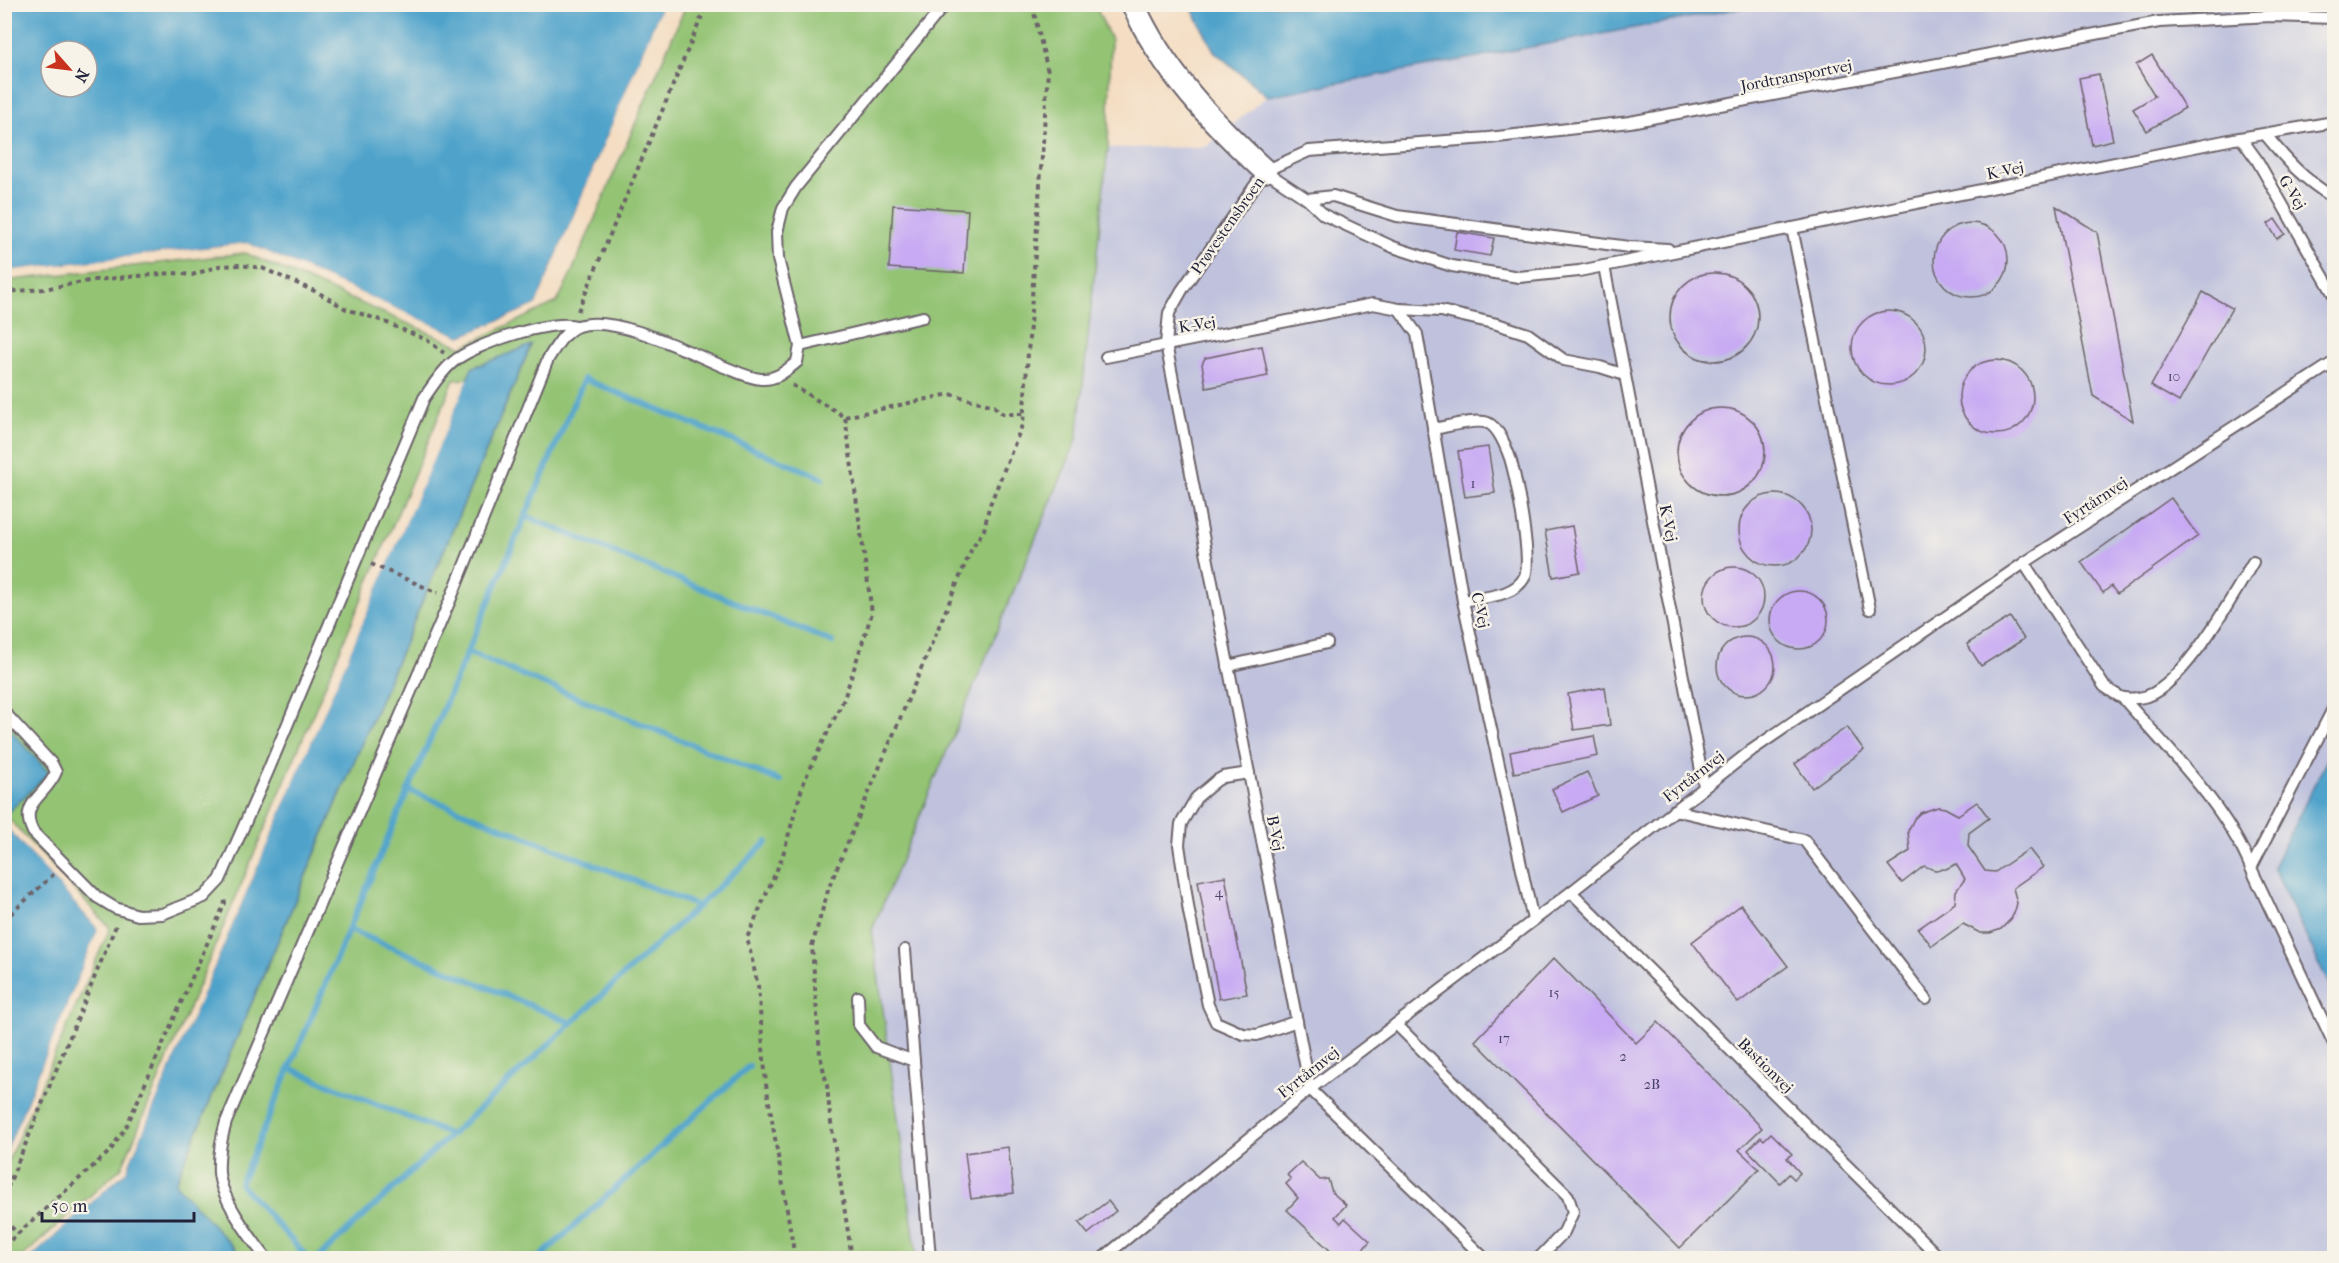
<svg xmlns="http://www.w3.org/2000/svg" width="2339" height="1263" viewBox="0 0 2339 1263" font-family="'IM FELL French Canon',serif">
<rect width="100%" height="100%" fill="#f7f3e8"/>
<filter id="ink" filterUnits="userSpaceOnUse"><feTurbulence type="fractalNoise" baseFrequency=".0167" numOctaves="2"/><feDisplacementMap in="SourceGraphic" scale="12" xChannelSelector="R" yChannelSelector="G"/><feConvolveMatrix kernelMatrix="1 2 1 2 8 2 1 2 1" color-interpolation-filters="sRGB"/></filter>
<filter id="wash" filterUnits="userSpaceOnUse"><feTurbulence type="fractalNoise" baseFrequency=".008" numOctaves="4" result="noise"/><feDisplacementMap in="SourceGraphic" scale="24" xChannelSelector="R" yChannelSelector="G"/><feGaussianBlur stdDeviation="1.35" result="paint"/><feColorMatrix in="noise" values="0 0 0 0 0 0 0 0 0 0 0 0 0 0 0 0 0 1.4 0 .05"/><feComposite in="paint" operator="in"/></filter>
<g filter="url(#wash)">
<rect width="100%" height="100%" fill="#f4ddc2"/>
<polygon fill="#c0c2dd" points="1757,5 2334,5 2334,746 2273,867 2334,995 2334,1258 917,1258 872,930 1077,439 1108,148 1206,147 1267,96"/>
<polygon fill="#93c373" stroke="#5a7257" stroke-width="1.5" points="686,5 1095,5 1111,40 1108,148 1077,439 872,930 917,1258 243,1258 175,1184 531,346 473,367 468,379 454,380 122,1167 21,1258 5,1258 5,1168 110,928 5,815 49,773 5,724 5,281 245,253 462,347 557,302 571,274"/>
<g fill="#4fa3cb" stroke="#386283" stroke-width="1.5" fill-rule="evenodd">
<path d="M4,5h658l-126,300 -76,32 -213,-94 -242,28zM51,51h36v36h-36z"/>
<polygon points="1190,5 1757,5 1267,96 1214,51"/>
<polygon points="531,345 175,1183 243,1258 30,1258 126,1171 472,368"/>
<polygon points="5,724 49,773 5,815 4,815"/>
<polygon points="2334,746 2334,995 2273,867"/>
<polygon points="5,825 98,929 5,1155"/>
</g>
<g fill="#f4ddc2">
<polygon points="665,4 538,306 462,340 246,246 4,274 5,271 247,243 461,337 536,305 662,5"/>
<polygon points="464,379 468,379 126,1171 30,1258 27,1258 123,1169"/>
<polygon points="4,822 101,929 7,1156 4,1158 98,929 5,825"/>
</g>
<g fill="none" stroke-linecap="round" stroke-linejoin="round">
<g stroke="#4fa3cb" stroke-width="6">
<polyline points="525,516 832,642"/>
<polyline points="467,652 780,781"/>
<polyline points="408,790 698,906"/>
<polyline points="348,929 572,1023"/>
<polyline points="289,1068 451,1135"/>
<polyline points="308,1258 240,1184 584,379 823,478"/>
<polyline points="318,1258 767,842"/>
<polyline points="539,1258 749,1066"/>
</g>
</g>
<g id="blocks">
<g fill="#c7aaf3">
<polygon points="2152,55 2185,108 2147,131 2133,109 2155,96 2136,65"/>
<polygon points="2099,74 2113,140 2092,145 2079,78"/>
<polygon points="893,205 968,210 964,273 889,268"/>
<polygon points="2056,206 2097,232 2133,421 2093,396"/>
<polygon points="2275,219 2285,234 2277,239 2268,224"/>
<circle cx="1971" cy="260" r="37"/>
<polygon points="1457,232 1494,238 1490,256 1454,250"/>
<circle cx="1714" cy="317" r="44"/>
<polygon points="2203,292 2232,308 2179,402 2151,386"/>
<circle cx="1889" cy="348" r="37"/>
<polygon points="1262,346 1268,376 1206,388 1202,364 1205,358"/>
<circle cx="1996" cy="397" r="37"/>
<circle cx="1721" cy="452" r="44"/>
<polygon points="1488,447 1495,493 1465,497 1458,451"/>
<circle cx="1775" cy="530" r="36"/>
<polygon points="2171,498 2198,536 2117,594 2111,586 2103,593 2081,562"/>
<polygon points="1572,526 1580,572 1553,577 1545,531"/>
<circle cx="1734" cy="597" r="30"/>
<circle cx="1799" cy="620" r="29"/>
<polygon points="2010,617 2024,639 1981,666 1967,644"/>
<circle cx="1746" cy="666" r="29"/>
<polygon points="1605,687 1610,725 1574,730 1568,694"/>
<polygon points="1847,727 1864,750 1812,788 1795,764"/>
<polygon points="1594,736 1598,756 1514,773 1510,752"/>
<polygon points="1587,772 1598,796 1563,812 1552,789"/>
<polygon points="1977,802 1989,818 1969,833 1968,846 1985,871 1995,872 2029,849 2043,867 2013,888 2017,903 2015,911 2011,919 2001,929 1990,933 1980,933 1963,924 1932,946 1918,929 1955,903 1956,891 1965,879 1956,864 1946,869 1935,870 1924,866 1902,883 1888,865 1910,851 1908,831 1914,819 1920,813 1938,807 1945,808 1958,815"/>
<polygon points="1225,876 1247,994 1219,999 1198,881"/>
<polygon points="1741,905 1788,966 1738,1003 1692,942"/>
<polygon points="1554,958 1636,1043 1658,1022 1762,1128 1739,1150 1759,1169 1680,1248 1475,1041"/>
<polygon points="1771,1133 1792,1154 1787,1158 1800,1173 1794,1179 1789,1174 1780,1183 1748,1150 1761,1137 1764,1140"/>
<polygon points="1008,1147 1014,1193 971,1199 965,1153"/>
<polygon points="1301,1162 1320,1180 1328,1179 1332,1192 1346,1205 1335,1217 1341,1223 1345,1218 1370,1241 1360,1253 1363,1254 1359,1258 1338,1258 1287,1210 1298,1198 1286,1184 1291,1179 1287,1175"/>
<polygon points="1108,1201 1116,1211 1088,1234 1079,1223"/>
</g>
</g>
</g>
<g filter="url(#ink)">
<use href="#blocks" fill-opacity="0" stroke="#6c636a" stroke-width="1.5"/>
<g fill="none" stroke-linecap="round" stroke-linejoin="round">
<g stroke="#6c636a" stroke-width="14">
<g id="lane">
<path d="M2265,134c23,28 38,45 69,64"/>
<polyline points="2241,138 2257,160 2334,295"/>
<polyline points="1265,171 1182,290 1169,313 1166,344 1310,1089 1484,1258"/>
<polyline points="1265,171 1309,151 1488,138 1630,122 2159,22 2271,16 2334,18"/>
<polyline points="1265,171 1307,199 1333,196 1397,216 1629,247 1668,249"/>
<polyline points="1307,199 1324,215 1393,247 1452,266 1519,277 1579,271 1604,266 1704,786"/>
<polyline points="1792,228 1870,609"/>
<polyline points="1604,266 2234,139 2334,122"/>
<polyline points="1399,309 1417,334 1463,601 1533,920"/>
<polyline points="800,346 923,317"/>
<polyline points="1106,357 1373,304 1399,309 1441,311 1497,324 1528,334 1564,360 1600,367 1625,375"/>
<path d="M1433,429c13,-2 43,-11 55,-6 11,5 18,24 22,35 6,20 22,100 15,118 -9,21 -43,21 -62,25"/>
<path d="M2024,563l80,123c6,4 14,11 20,12 6,1 18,0 23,-2 37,-12 87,-101 106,-134"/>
<polyline points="1228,666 1327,643"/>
<path d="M2123,698c46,53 101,105 128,170"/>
<polyline points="2334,707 2251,868 2334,1044"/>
<path d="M4,712l48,52 4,8c-10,25 -38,30 -23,60l64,65 18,11 23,7 24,-1 42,-17 16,-17 48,-109 156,-373c9,-13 17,-26 29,-36 21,-18 98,-43 124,-36"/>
<polyline points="1249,773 1223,777 1216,781 1196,798 1181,824 1179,845 1189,912 1208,1005 1216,1022 1243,1034 1257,1035 1297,1021"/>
<polyline points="1674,810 1804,840 1926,999"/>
<polyline points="1571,892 1940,1258"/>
<polyline points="905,950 930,1258"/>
<polyline points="858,997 859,1025 876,1047 914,1061"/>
<polyline points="1396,1024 1568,1196 1573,1212 1564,1232 1539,1258"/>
<path d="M266,1258c-16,-21 -45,-59 -47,-85 -1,-18 2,-34 7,-51l225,-524 97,-239c8,-12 16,-28 30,-33 37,-12 108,25 144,40 11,4 26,12 39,13 15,1 25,-8 36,-17l3,-16 -22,-87 -1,-27 6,-24 13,-21 149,-183"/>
<polyline points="1103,1258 1310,1089 1571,892 1752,750 2024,563 2334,362"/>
</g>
</g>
<g stroke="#6c636a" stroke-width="26">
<path id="street" d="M1133,4c29,66 80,119 132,167"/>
</g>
<g stroke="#6c636a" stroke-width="4" stroke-dasharray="4.5 4.5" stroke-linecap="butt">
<polyline points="4,292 44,289 94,280 173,273 192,275 219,266 240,265 262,268 319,293 346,309 380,320 427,340 444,353"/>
<polyline points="578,311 707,4"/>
<polyline points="792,385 845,417 872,613 844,699 804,781 782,858 747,938 758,986 766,1084 795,1258"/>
<polyline points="845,417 950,394 994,406 1003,414 1024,414"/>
<polyline points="371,564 438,593"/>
<polyline points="4,920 54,874"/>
<polyline points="4,1196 117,923"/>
<polyline points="4,1221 18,1233"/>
<polyline points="4,1246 110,1151 127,1125 225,903 224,897"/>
<polyline points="852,1258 830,1116 827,1085 820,1055 812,946 829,887 972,548 984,530 989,507 1023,423 1048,72 1032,4"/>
</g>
<use href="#lane" stroke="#fff" stroke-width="10"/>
<use href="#street" stroke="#fff" stroke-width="22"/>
</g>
</g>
<g text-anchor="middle" stroke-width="5" stroke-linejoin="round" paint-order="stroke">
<g font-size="14" fill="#4b4469">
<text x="2174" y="381">10</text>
<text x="1473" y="488">1</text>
<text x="1219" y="897">4</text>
<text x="1554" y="997">15</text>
<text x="1504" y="1043">17</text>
<text x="1623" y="1061">2</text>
<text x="1652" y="1089">2B</text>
</g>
<g font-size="16" fill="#22223b" stroke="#f7f3e8">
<text transform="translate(1796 75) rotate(-11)" y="6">Jordtransportvej</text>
<text transform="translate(2005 170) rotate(-11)" y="6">K-Vej</text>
<text transform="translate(2293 192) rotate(59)" y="6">G-Vej</text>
<text transform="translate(1227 225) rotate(-55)" y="6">Prøvestensbroen</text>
<text transform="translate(1197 324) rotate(-9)" y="6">K-Vej</text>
<text transform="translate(2095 500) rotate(-33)" y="6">Fyrtårnvej</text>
<text transform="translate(1669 523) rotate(79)" y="6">K-Vej</text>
<text transform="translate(1481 610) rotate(78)" y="6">C-Vej</text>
<text transform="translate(1693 776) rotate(-38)" y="6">Fyrtårnvej</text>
<text transform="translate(1276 833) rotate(79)" y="6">B-Vej</text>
<text transform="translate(1766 1065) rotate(45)" y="6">Bastionvej</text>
<text transform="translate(1308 1072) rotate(-38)" y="6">Fyrtårnvej</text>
</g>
</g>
<rect width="2339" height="1263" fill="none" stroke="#f7f3e8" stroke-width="24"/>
<g transform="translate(69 69) rotate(118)"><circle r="28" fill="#f7f3e8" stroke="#a29fa3" stroke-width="1.5"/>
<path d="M0-4.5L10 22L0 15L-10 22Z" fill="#c8321e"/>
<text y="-9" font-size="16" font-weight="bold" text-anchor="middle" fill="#22223b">N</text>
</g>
<path d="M42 1212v9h152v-9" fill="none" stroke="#22223b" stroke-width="3"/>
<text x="51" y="1212" font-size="18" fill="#22223b" stroke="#f7f3e8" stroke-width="4.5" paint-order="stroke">50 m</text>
</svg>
